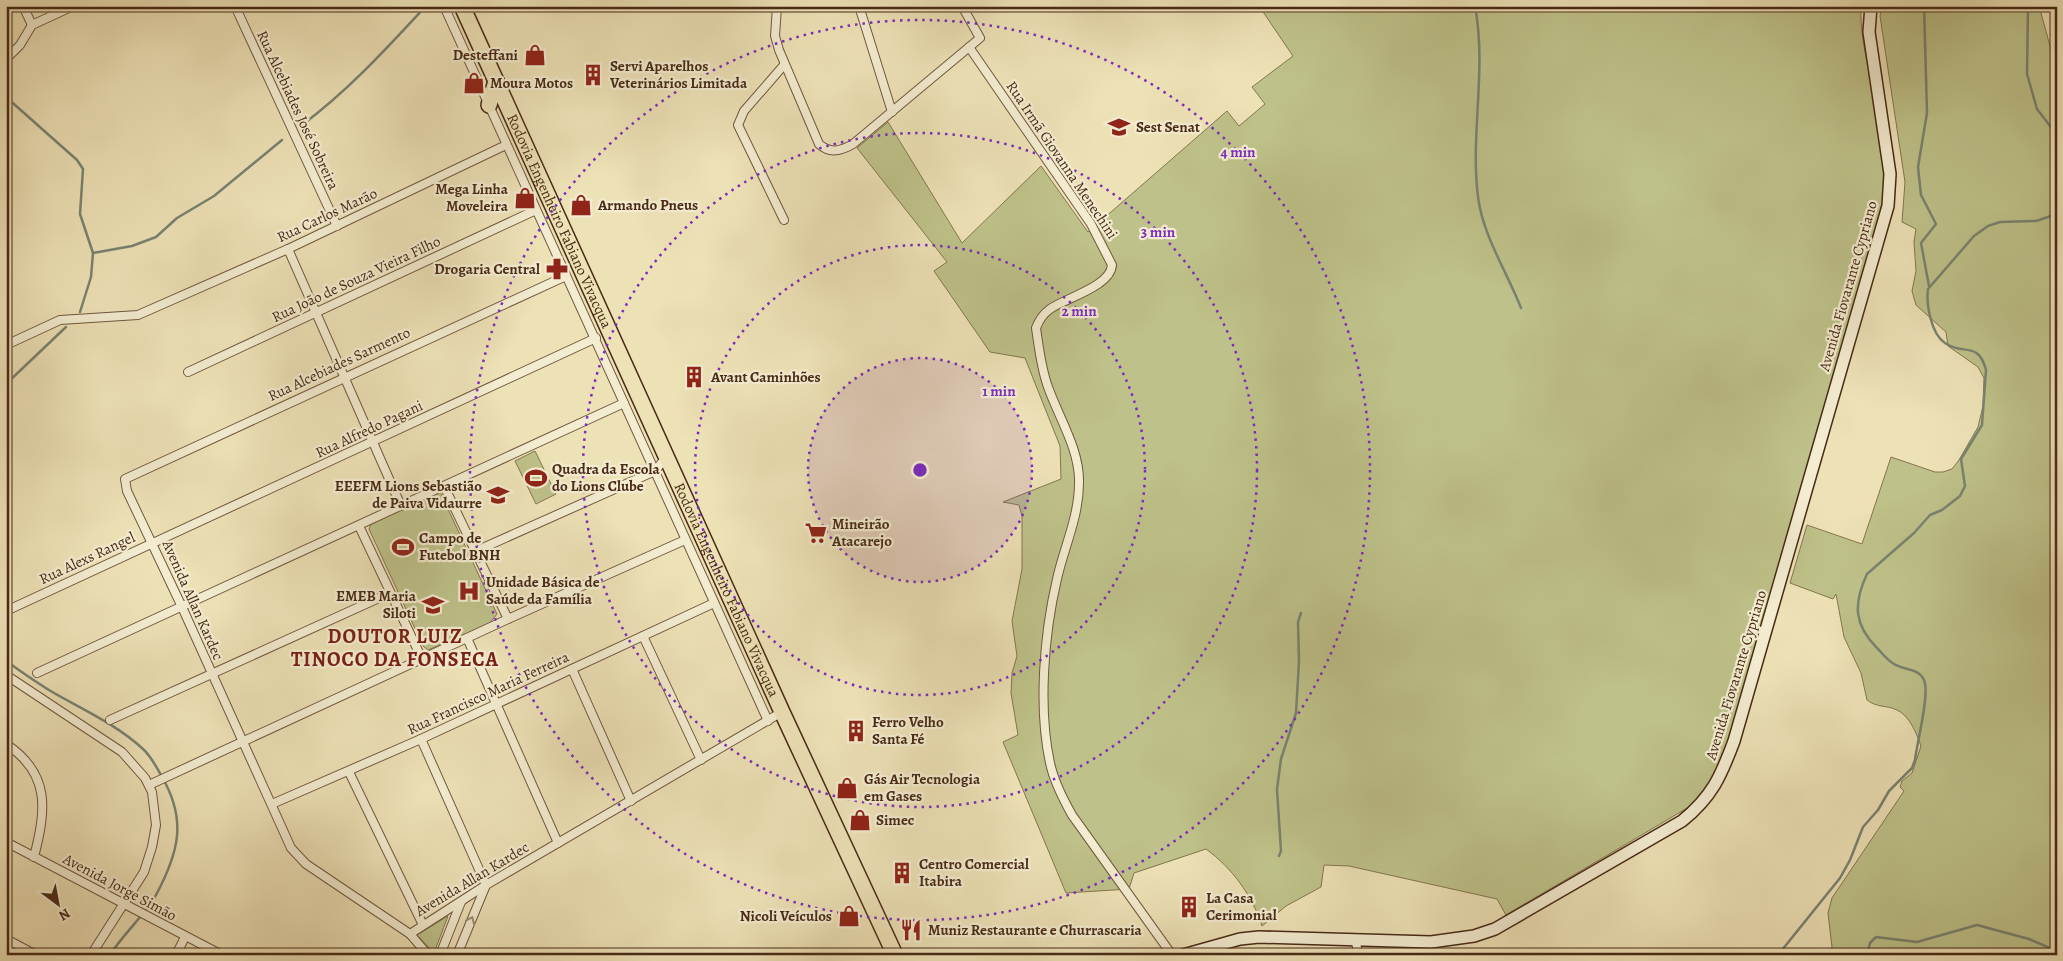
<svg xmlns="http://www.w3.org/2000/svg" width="2063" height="961" viewBox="0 0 2063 961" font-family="Alegreya,serif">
<rect width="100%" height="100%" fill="#ede1b6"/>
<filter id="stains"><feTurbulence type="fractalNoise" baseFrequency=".004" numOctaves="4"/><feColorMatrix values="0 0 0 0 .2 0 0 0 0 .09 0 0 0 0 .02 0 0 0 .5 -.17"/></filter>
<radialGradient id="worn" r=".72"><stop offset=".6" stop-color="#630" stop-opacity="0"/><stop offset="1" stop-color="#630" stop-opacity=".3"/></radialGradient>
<g fill="#bec189" stroke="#837650">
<path d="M1259,6h602c-1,21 3,41 7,61 9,46 20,91 14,138l-162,565 -26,34 -188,111 -9,-16 -148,-33 -25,-1 -3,22 -35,19 -24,20c-10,-31 -30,-58 -56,-77l-72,24 -5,16 -63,4 -63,-151 15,-7 -7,-42 1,-20 5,-17 -5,-35 10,-52v-53l-3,-11 -16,-3 58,-23 -1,-33 -35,-88 -35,-6 -56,-81 13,-9 -90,-114 31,-26 74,121 79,-77 47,66 139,-121 12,15 26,-22 -13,-17 41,-31z"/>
<path d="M1882,6h157l18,65v884h-227l2,-8 -4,-34 4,-15 72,-107 -4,-4 2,-6 10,-8 9,-27c-4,-12 -12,-31 -24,-36 -10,-5 -20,-2 -30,-10l-6,-27 -17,-36 -8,-43 -3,5 -43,-16 17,-58 55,19 29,-87 44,15h8l9,-3 7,-9 19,-33 5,-21 1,-28 -6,-11 -30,-21 -2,-14 -30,-27 -4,-14 4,-20 -2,-29 2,-13 -14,-7 3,-40 -25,-166z"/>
<polygon points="535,451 556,494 536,504 515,461"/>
<polygon points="440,492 497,614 489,624 428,650 423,646 369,529 371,524"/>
<polygon points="448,916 434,953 417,935"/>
</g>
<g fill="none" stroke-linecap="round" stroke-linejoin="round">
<g stroke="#798371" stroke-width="2.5">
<path d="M1475,6c12,64 -5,128 3,191 5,39 29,75 43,111"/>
<polyline points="1924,6 1927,113 1918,167 1921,195 1936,224 1921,243 1929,286"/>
<polyline points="2028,6 2027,74 2037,109 2057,135"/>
<polyline points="6,97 77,160 83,169 80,214 93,253 91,277 80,312"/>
<path d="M302,125c46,-34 85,-77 124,-119"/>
<polyline points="93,253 132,246 156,237 177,218 214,196 282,140"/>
<polyline points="6,384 66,327"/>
<path d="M6,661c16,11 31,22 48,32 30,17 63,32 89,56 8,7 14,19 19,28 25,43 17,75 -6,118 -12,21 -33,39 -46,60"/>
<polyline points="1279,856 1281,851 1277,789 1281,759 1296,713 1299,661 1298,622 1301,613"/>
<path d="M1778,955l62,-77 10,-18 13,-33 15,-17 11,-19 23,-23 3,-8c2,-18 15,-66 9,-80 -5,-12 -21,-10 -30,-16 -7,-4 -12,-11 -17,-16 -23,-23 -24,-44 -10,-74l47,-41 16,-18 12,-5 18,-14 5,-10 -4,-27 21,-34 4,-55c-8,-30 -23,-14 -41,-27 -14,-9 -19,-39 -17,-54l46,-53 14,-10 12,-4 36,-1 21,-7"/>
<polyline points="1828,955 1837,955"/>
<polyline points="1867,955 1870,943 1876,937 1917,942 1977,925 2029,939 2057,951"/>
</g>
<g stroke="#71583e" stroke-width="10">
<g id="street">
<polyline points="23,6 32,25"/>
<polyline points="235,6 337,226"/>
<polyline points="444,6 768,721"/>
<path d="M777,6l-2,30 4,14 40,94c11,10 22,7 34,0l127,-106 -18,-32"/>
<polyline points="859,6 892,112"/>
<path d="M969,47l122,177 21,41c-1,21 -46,33 -62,44 -7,5 -11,11 -14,19 3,20 5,40 12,59 11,31 32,63 31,96 0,34 -15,64 -22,96 -13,55 -19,129 -7,184 4,19 13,36 22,52l100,140"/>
<polyline points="6,59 20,45 32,25 73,6"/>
<polyline points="784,220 738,125 744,111 784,65"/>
<polyline points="288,249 401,506"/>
<polyline points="566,276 125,479 127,491 182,607 291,848 306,864 410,934 486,885 782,712"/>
<polyline points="6,345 60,320 138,315 288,249 506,145"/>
<polyline points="188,372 536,210"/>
<polyline points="444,486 508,619"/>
<polyline points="359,526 422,659"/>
<polyline points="476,551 655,471 667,456"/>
<polyline points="6,611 596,338"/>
<polyline points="643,636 701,760"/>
<polyline points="467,638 558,843"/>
<polyline points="572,669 631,801"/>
<polyline points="37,673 624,403"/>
<polyline points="6,675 122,752 145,778 152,792 156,825 152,847 144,872 91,955"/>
<polyline points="110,720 390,593"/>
<polyline points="421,739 486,885 457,955"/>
<path d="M6,744c45,30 40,66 28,113"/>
<polyline points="349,772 423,925"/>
<polyline points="149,785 508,619 685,540"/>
<polyline points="272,804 421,739 714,603"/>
<polyline points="6,842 222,955"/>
<polyline points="410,934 428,955"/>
<polyline points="6,939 36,955"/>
<polyline points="1356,941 1358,955"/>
<polyline points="176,955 185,937"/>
<polyline points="440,955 461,902"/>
</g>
</g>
<g stroke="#482a16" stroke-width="14">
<path id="secondary" d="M1183,955l57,-16 19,-2 172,5 43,-6 21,-7 187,-108c30,-24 39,-45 52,-80l154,-535 2,-32 -21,-142 2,-26"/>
</g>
<g stroke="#482a16" stroke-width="18">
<g id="highway">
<path id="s1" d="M462,6l320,706 113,243"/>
<polyline points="489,105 496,81"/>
</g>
</g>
<use href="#street" stroke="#f3ecd0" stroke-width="8"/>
<use href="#secondary" stroke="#f3ecd0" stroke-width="11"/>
<use href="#highway" stroke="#ede1b6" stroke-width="15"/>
</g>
<defs><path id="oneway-chevron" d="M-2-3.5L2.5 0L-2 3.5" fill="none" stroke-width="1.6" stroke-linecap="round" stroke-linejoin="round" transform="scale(1.25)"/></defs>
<use stroke="#9e8b73" href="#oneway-chevron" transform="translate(471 920) rotate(-67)"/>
<circle cx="920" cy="470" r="112" fill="#7b2cbf" fill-opacity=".12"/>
<g fill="none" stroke="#7b2cbf" stroke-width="2.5" stroke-dasharray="2.5 5">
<circle cx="920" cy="470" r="112"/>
<circle cx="920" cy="470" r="225"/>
<circle cx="920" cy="470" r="337"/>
<circle cx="920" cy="470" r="450"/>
</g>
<defs>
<g id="shop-bare" transform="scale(1.725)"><path d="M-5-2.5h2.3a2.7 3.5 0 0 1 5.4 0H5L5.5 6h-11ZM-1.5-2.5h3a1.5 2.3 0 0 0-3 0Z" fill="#8f2418" stroke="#f3ecd0" stroke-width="2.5" paint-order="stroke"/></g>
<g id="building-bare" transform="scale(1.725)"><path d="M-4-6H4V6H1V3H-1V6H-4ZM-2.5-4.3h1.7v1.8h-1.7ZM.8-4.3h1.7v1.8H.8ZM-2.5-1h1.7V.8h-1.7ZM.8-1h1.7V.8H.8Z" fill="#8f2418" stroke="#f3ecd0" stroke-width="2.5" paint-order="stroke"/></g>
<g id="school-bare" transform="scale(1.725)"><path d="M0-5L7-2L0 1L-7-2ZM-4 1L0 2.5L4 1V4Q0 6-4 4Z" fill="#8f2418" stroke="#f3ecd0" stroke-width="2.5" paint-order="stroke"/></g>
<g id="pharmacy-bare" transform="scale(1.725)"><path d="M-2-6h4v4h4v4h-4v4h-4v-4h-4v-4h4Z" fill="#8f2418" stroke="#f3ecd0" stroke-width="2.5" paint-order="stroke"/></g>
<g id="stadium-bare" transform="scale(1.725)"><path d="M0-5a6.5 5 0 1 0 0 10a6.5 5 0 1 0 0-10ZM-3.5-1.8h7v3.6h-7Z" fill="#8f2418" stroke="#f3ecd0" stroke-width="2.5" paint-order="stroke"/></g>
<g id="supermarket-bare" transform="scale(1.725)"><path d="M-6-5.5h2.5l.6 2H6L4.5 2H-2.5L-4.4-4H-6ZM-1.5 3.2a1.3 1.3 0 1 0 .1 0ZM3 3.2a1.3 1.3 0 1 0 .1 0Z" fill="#8f2418" stroke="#f3ecd0" stroke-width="2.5" paint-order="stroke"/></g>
<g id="hospital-bare" transform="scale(1.725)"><path d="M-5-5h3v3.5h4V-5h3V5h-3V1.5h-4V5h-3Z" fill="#8f2418" stroke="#f3ecd0" stroke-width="2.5" paint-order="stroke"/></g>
<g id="restaurant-bare" transform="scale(1.725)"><path d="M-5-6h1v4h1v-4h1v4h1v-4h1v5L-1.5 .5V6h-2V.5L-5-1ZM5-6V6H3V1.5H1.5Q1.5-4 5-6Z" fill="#8f2418" stroke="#f3ecd0" stroke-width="2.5" paint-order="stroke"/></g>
</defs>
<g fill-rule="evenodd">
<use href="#shop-bare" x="535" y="55"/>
<use href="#building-bare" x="593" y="75"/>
<use href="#shop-bare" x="474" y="83"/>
<use href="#school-bare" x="1119" y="127"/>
<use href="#shop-bare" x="525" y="198"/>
<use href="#shop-bare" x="581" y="205"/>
<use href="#pharmacy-bare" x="557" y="269"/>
<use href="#building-bare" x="694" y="377"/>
<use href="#stadium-bare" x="536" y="478"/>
<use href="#school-bare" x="498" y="495"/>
<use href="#supermarket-bare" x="816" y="533"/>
<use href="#stadium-bare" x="403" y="547"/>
<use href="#hospital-bare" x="469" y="591"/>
<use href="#school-bare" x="433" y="605"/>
<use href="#building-bare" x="856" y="731"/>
<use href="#shop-bare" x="847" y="788"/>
<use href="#shop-bare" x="860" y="820"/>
<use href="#building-bare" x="902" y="873"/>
<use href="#building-bare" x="1189" y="907"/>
<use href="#shop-bare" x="849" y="916"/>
<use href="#restaurant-bare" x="911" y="930"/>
</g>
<g text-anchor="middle" stroke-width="4.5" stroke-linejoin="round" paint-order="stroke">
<g font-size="15" font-weight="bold" fill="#482a16" stroke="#f3ecd0" text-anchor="start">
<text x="518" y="60" text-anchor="end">Desteffani</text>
<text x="610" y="71">Servi Aparelhos<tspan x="610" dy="17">Veterinários Limitada</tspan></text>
<text x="490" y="88">Moura Motos</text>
<text x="1136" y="132">Sest Senat</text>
<text x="508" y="194" text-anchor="end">Mega Linha<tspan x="508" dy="17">Moveleira</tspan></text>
<text x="598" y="210">Armando Pneus</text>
<text x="540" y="274" text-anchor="end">Drogaria Central</text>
<text x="711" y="382">Avant Caminhões</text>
<text x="552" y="474">Quadra da Escola<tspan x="552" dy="17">do Lions Clube</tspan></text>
<text x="482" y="491" text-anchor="end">EEEFM Lions Sebastião<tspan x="482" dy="17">de Paiva Vidaurre</tspan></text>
<text x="832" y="529">Mineirão<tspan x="832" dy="17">Atacarejo</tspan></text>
<text x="419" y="543">Campo de<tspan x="419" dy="17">Futebol BNH</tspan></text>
<text x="486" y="587">Unidade Básica de<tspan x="486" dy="17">Saúde da Família</tspan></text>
<text x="416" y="601" text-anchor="end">EMEB Maria<tspan x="416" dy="17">Siloti</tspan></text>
<text x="872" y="727">Ferro Velho<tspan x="872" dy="17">Santa Fé</tspan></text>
<text x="864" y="784">Gás Air Tecnologia<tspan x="864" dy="17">em Gases</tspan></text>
<text x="876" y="825">Simec</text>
<text x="919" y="869">Centro Comercial<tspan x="919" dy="17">Itabira</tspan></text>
<text x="1206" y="903">La Casa<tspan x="1206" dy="17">Cerimonial</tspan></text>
<text x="832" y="921" text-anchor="end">Nicoli Veículos</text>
<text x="928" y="935">Muniz Restaurante e Churrascaria</text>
</g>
<g font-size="15" fill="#482a16" stroke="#f3ecd0">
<text transform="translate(298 110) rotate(65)" y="5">Rua Alcebiades José Sobreira</text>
<text transform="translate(1062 160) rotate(56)" y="5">Rua Irmã Giovanna Menechini</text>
<text transform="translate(327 215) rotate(-25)" y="5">Rua Carlos Marão</text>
<text dy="5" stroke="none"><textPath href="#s1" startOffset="236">Rodovia Engenheiro Fabiano Vivacqua</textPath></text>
<text transform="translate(356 279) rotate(-25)" y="5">Rua João de Souza Vieira Filho</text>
<text transform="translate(1848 286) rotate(-74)" y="5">Avenida Fiovarante Cypriano</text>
<text transform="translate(339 364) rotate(-25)" y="5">Rua Alcebiades Sarmento</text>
<text transform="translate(369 429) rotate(-25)" y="5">Rua Alfredo Pagani</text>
<text transform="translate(87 558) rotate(-25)" y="5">Rua Alexs Rangel</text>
<text dy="5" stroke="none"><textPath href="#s1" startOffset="641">Rodovia Engenheiro Fabiano Vivacqua</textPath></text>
<text transform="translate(193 600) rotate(66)" y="5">Avenida Allan Kardec</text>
<text transform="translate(1736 675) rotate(-73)" y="5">Avenida Fiovarante Cypriano</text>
<text transform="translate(488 693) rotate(-25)" y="5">Rua Francisco Maria Ferreira</text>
<text transform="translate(472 879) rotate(-31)" y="5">Avenida Allan Kardec</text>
<text transform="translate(120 887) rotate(28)" y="5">Avenida Jorge Simão</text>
</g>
<g font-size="20" font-weight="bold" letter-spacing="1" fill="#7a1f14" stroke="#f3ecd0">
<text x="395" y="643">DOUTOR LUIZ<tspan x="395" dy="23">TINOCO DA FONSECA</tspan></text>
</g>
</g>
<circle cx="920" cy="470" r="8" fill="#7b2cbf" stroke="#f3ecd0" stroke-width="2.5"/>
<g font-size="15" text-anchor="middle" font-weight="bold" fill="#7b2cbf" stroke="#f3ecd0" stroke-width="4.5" stroke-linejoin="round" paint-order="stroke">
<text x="1238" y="157">4 min</text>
<text x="1158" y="237">3 min</text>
<text x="1079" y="316">2 min</text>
<text x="999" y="396">1 min</text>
</g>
<rect width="2063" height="961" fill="none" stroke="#ede1b6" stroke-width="25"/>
<rect x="8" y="8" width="2048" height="946" fill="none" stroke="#482a16" stroke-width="2.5"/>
<rect x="12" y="12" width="2038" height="936" fill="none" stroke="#482a16"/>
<g transform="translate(58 904) rotate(148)" stroke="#f3ecd0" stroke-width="4" paint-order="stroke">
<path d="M0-4L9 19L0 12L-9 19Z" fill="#482a16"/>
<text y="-8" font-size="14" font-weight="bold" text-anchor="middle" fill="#482a16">N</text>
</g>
<rect width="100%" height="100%" filter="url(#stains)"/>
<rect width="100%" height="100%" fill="url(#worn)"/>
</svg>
